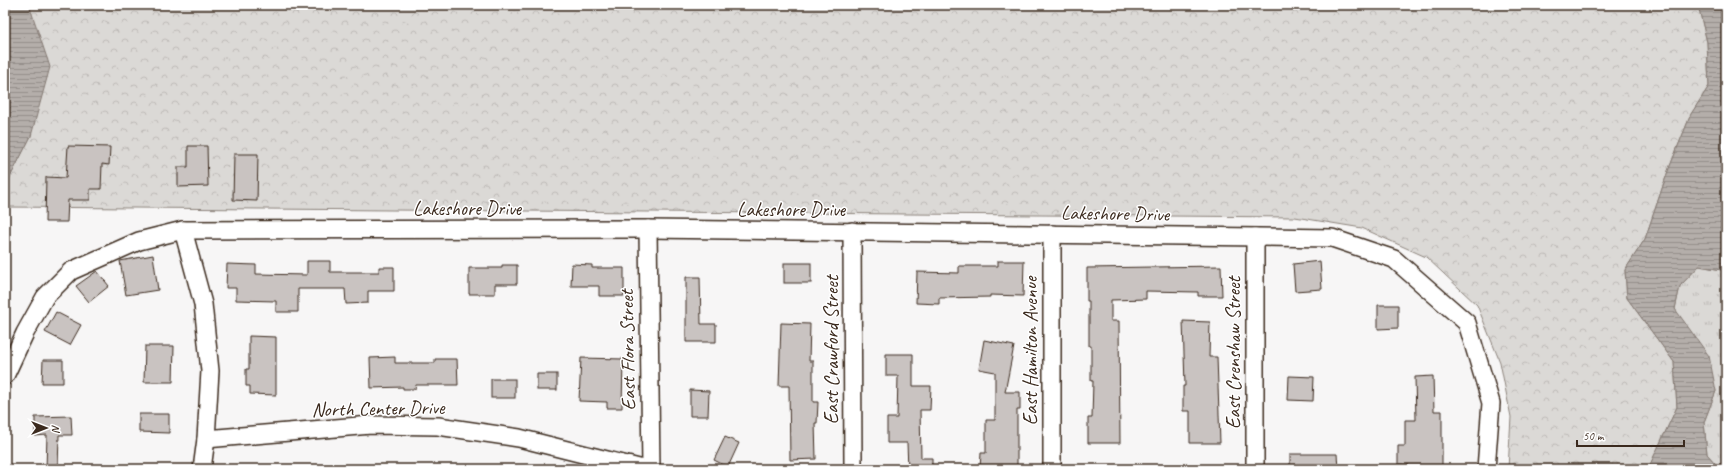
<svg xmlns="http://www.w3.org/2000/svg" width="1731" height="474" viewBox="0 0 1731 474" font-family="Caveat,sans-serif">
<defs>
<pattern id="grass-tufts" width="24" height="20" patternUnits="userSpaceOnUse"><rect width="24" height="20" fill="#dbd9d6"/><path d="M3 7l-1-3M5 7V3M7 7l1-3M15 17l-1-3M17 17v-4M19 17l1-3" fill="none" stroke="#bdbab7"/></pattern>
<pattern id="forest-crowns" width="20" height="18" patternUnits="userSpaceOnUse"><rect width="20" height="18" fill="#dbd9d6"/><path d="M2 6a3 3 0 1 1 6 0M12 15a3 3 0 1 1 6 0" fill="none" stroke="#bdbab7"/></pattern>
<pattern id="water-rules" width="6" height="5" patternUnits="userSpaceOnUse"><rect width="6" height="5" fill="#b4aeaa"/><path d="M0 2.5h6" fill="none" stroke="#948e8a"/></pattern>
</defs>
<rect width="100%" height="100%" fill="#f7f6f6"/>
<filter id="ink" filterUnits="userSpaceOnUse"><feTurbulence type="fractalNoise" baseFrequency=".025" numOctaves="2"/><feDisplacementMap in="SourceGraphic" scale="8" xChannelSelector="R" yChannelSelector="G"/><feConvolveMatrix kernelMatrix="1 2 1 2 8 2 1 2 1" color-interpolation-filters="sRGB"/></filter>
<g filter="url(#ink)">
<polygon fill="url(#grass-tufts)" stroke="#8b827a" points="1699,266 1722,270 1726,273 1726,469 1720,469 1707,454 1704,422 1716,391 1675,309 1680,286"/>
<polygon fill="url(#forest-crowns)" stroke="#8b827a" points="29,5 1698,5 1707,42 1709,86 1691,114 1668,171 1645,239 1625,270 1627,298 1674,362 1677,407 1648,469 1508,469 1511,417 1500,362 1477,305 1426,257 1362,228 1295,217 5,207 5,187 31,136"/>
<g fill="url(#water-rules)" stroke="#847972">
<polygon points="5,5 29,5 50,67 31,136 5,187"/>
<polygon points="1698,5 1726,5 1726,273 1722,270 1699,266 1680,286 1675,309 1709,356 1716,391 1704,422 1707,454 1720,469 1648,469 1677,407 1674,362 1627,298 1625,270 1645,239 1668,171 1691,114 1709,86 1707,42"/>
</g>
<g fill="#c9c3c1" stroke="#3b2a1e">
<polygon points="68,146 110,147 109,165 102,164 101,189 90,189 90,200 68,200 67,222 45,222 46,177 66,178"/>
<polygon points="188,146 207,146 208,186 178,187 178,167 188,167"/>
<polygon points="234,154 258,154 257,201 233,200"/>
<polygon points="153,255 158,290 126,295 120,261"/>
<polygon points="307,261 330,261 330,272 379,272 379,267 394,267 394,291 368,291 368,303 346,304 345,289 298,289 298,312 276,312 276,301 236,300 236,288 226,288 227,264 256,265 256,274 307,275"/>
<polygon points="998,261 1024,261 1023,296 990,295 990,297 939,298 939,304 916,303 917,272 959,273 959,266 998,266"/>
<polygon points="1320,261 1322,289 1295,291 1293,264"/>
<rect x="784" y="263" width="27" height="20"/>
<polygon points="572,264 592,265 592,268 624,268 624,296 599,296 599,286 571,286"/>
<polygon points="502,265 517,265 517,284 495,284 495,294 469,294 469,268 502,268"/>
<polygon points="1221,266 1222,296 1198,296 1198,292 1146,291 1146,299 1111,300 1111,321 1119,321 1120,443 1088,443 1088,418 1092,418 1093,381 1091,381 1091,346 1089,346 1089,301 1087,301 1087,268"/>
<polygon points="97,271 109,286 89,302 76,286"/>
<polygon points="686,277 700,277 701,324 716,324 716,342 686,342"/>
<polygon points="1378,305 1398,305 1398,328 1378,329"/>
<polygon points="56,312 81,325 70,345 45,332"/>
<polygon points="1183,321 1210,322 1209,357 1217,357 1220,443 1190,443 1190,411 1183,411 1183,386 1185,386"/>
<polygon points="781,323 810,324 809,361 813,361 813,402 818,402 817,423 815,423 816,459 790,460 789,386 779,386"/>
<polygon points="249,336 276,337 276,395 250,394 250,386 246,386 246,369 249,369"/>
<polygon points="984,340 1014,346 1005,392 1020,392 1020,410 1017,410 1017,469 980,469 981,453 986,453 986,420 995,420 995,372 979,369"/>
<polygon points="145,346 174,346 173,382 144,382"/>
<polygon points="886,354 913,354 913,386 931,386 930,410 920,410 921,458 932,458 932,469 908,469 907,443 887,443 887,418 897,418 898,376 886,376"/>
<polygon points="395,357 395,363 435,363 435,359 457,359 458,385 416,385 415,389 403,389 403,387 371,388 370,358"/>
<polygon points="581,358 623,359 622,408 607,408 607,402 579,401"/>
<polygon points="43,360 63,360 63,383 42,383"/>
<rect x="537" y="374" width="20" height="16"/>
<polygon points="1289,376 1314,377 1313,401 1288,400"/>
<polygon points="1433,376 1434,411 1442,411 1442,469 1409,469 1409,465 1398,464 1398,446 1405,446 1405,420 1416,420 1415,377"/>
<rect x="491" y="379" width="24" height="19"/>
<polygon points="690,390 709,391 708,416 690,416"/>
<polygon points="139,414 169,414 169,433 139,432"/>
<polygon points="71,416 72,435 59,435 58,469 46,469 47,435 35,436 35,417"/>
<polygon points="725,437 739,443 728,467 714,460"/>
<polygon points="1290,454 1337,454 1338,469 1290,469"/>
</g>
<g fill="none" stroke-linecap="round" stroke-linejoin="round">
<g stroke="#3b2a1e" stroke-width="20">
<g id="minor">
<polyline points="648,229 651,469"/>
<polyline points="183,230 203,304 210,371 206,439 202,469"/>
<polyline points="852,231 853,469"/>
<polyline points="1052,234 1052,469"/>
<polyline points="1255,237 1255,469"/>
<polyline points="5,376 25,333 45,297 71,271 139,241 183,230 648,229 1332,238 1394,259 1467,323 1491,403 1486,469"/>
<polyline points="206,439 371,425 438,426 519,438 643,469"/>
</g>
</g>
<use href="#minor" stroke="#fff" stroke-width="17"/>
</g>
</g>
<g text-anchor="middle" stroke-width="3" stroke-linejoin="round" paint-order="stroke">
<g font-size="20" fill="#3b2a1e" stroke="#fff">
<text x="467" y="215">Lakeshore Drive</text>
<text x="791" y="216">Lakeshore Drive</text>
<text transform="translate(1115 213) rotate(1)" y="7">Lakeshore Drive</text>
<text transform="translate(627 350) rotate(-91)" y="7">East Flora Street</text>
<text transform="translate(831 350) rotate(-90)" y="7">East Crawford Street</text>
<text transform="translate(1030 351) rotate(-90)" y="7">East Hamilton Avenue</text>
<text transform="translate(1233 353) rotate(-90)" y="7">East Crenshaw Street</text>
<text transform="translate(378 408) rotate(-1)" y="7">North Center Drive</text>
</g>
</g>
<rect width="1731" height="474" fill="none" stroke="#fff" stroke-width="20"/>
<rect x="10" y="10" width="1711" height="454" fill="none" stroke="#3b2a1e" stroke-width="1.5" filter="url(#ink)"/>
<g transform="translate(46 428) rotate(90)" stroke="#ffffff" stroke-width="3" paint-order="stroke">
<path d="M0-3L7 15L0 10L-7 15Z" fill="#3b2a1e"/>
<text y="-6" font-size="11" font-weight="bold" text-anchor="middle" fill="#3b2a1e">N</text>
</g>
<path d="M1577 440v6h107v-6" fill="none" stroke="#3b2a1e" stroke-width="2"/>
<text x="1583" y="440" font-size="12" fill="#3b2a1e" stroke="#ffffff" stroke-width="3" paint-order="stroke">50 m</text>
</svg>
